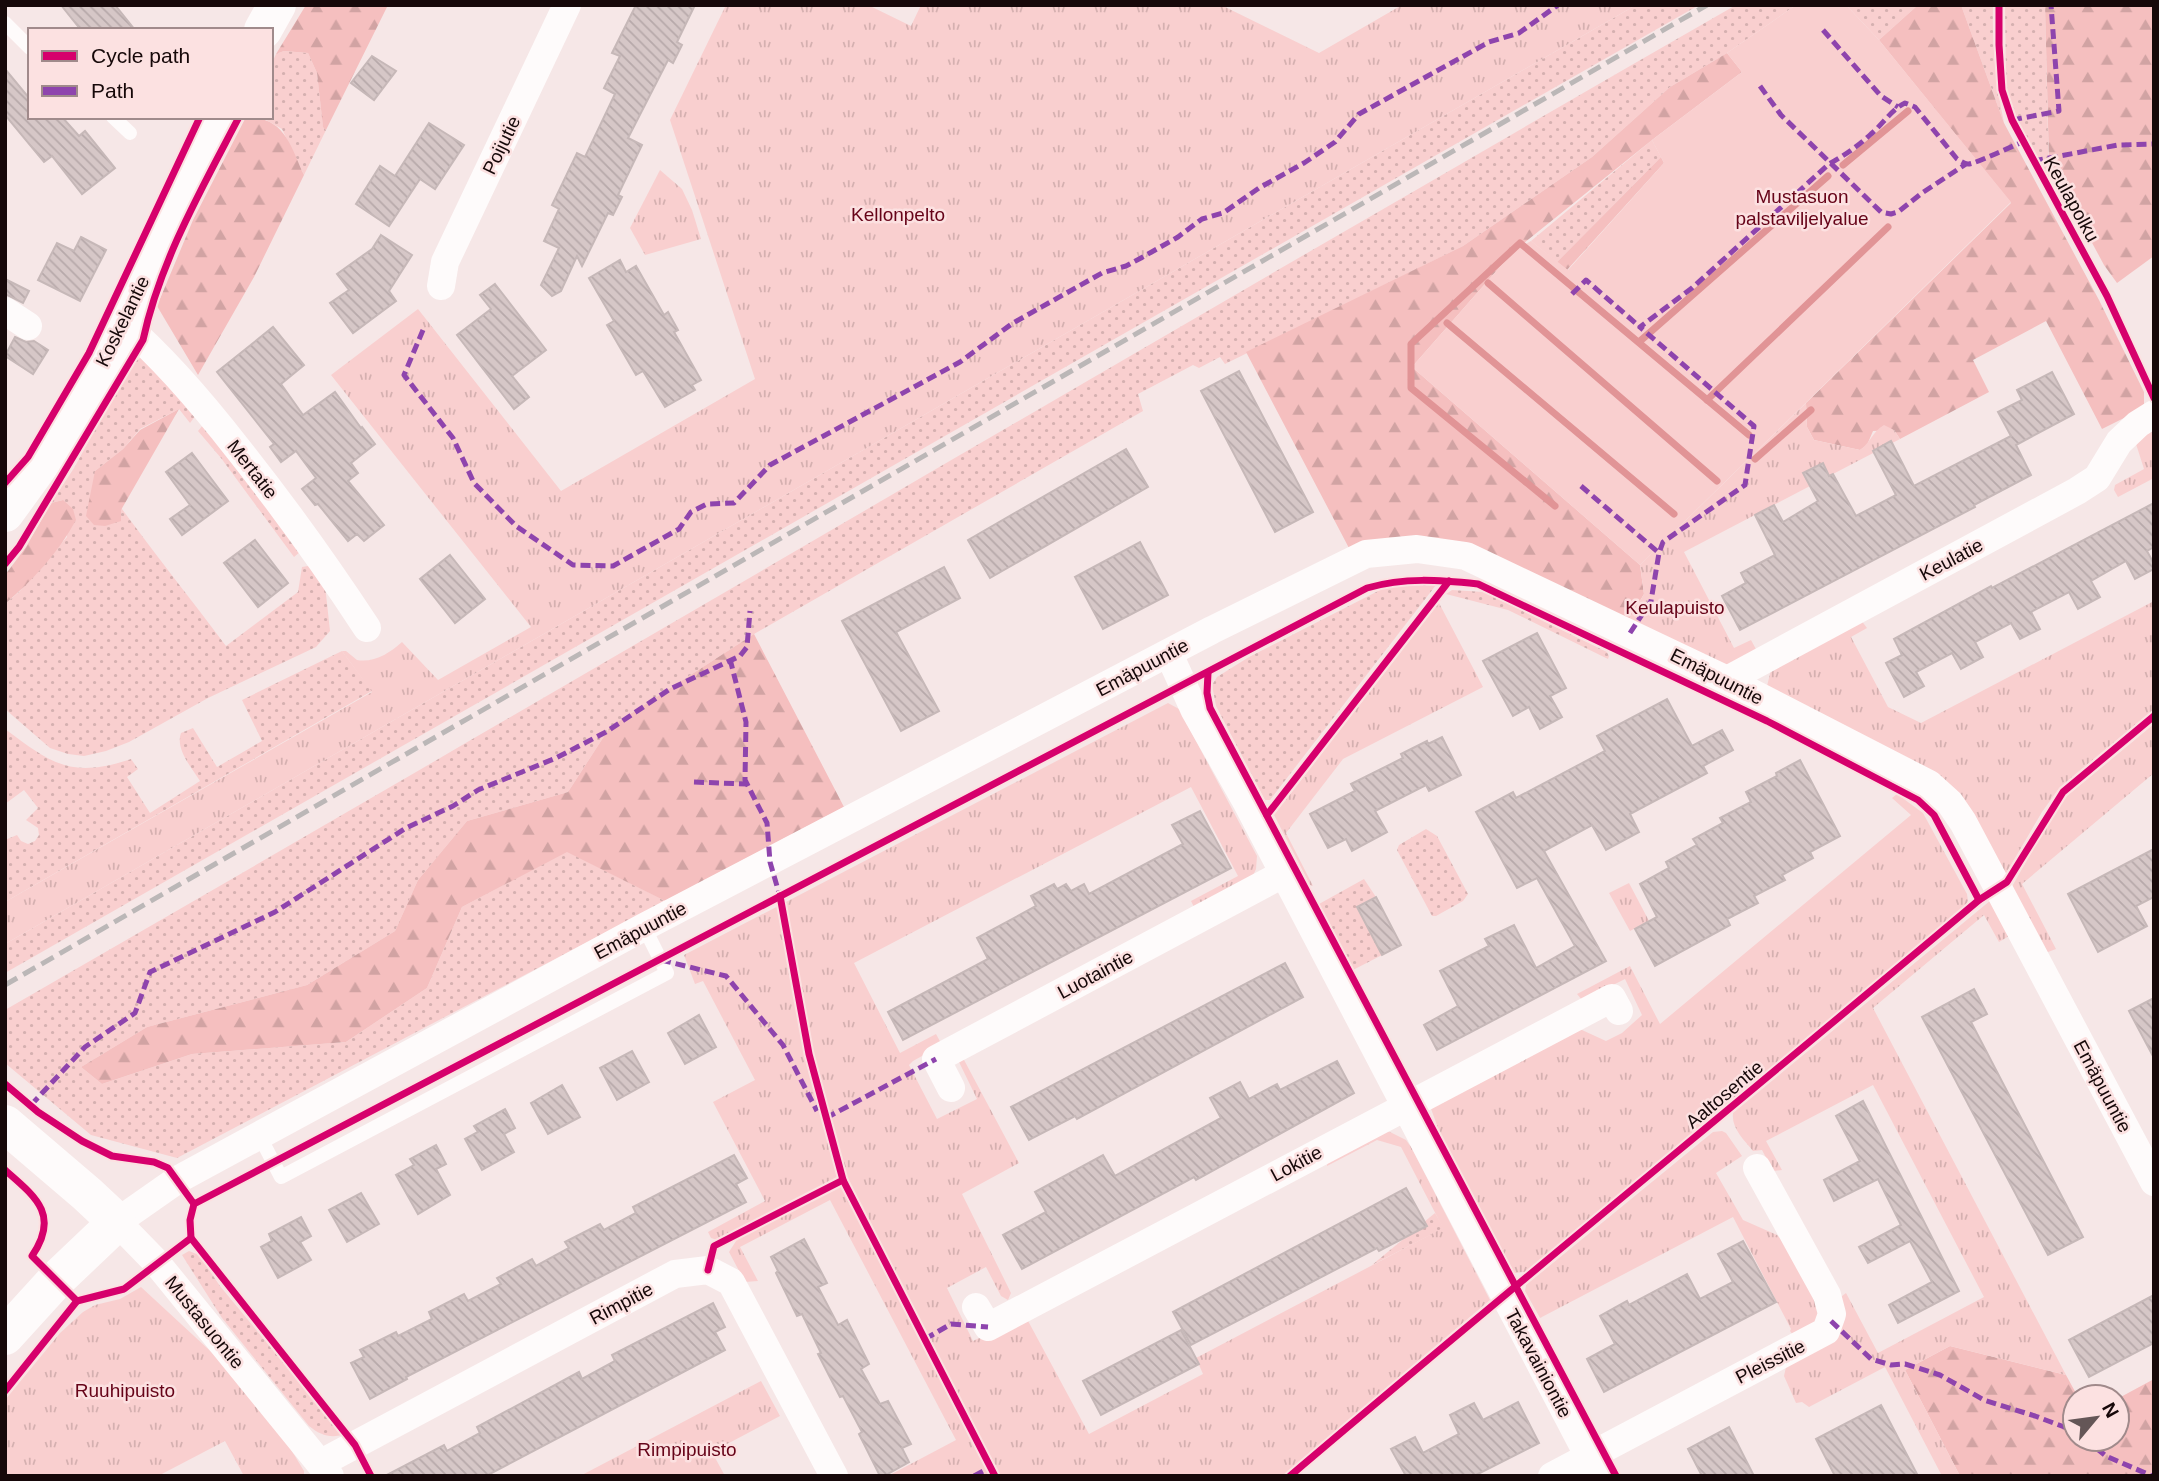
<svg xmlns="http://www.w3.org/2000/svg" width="2159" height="1481" viewBox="0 0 2159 1481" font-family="Arial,sans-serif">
<defs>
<pattern id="grass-dots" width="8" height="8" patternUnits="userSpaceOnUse" patternTransform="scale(1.75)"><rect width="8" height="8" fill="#f9cfcf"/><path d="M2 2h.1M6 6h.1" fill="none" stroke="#d5b0b0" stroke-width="1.8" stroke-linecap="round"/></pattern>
<pattern id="forest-firs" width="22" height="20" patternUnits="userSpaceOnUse" patternTransform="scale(1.75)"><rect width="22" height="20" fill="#f5bfbf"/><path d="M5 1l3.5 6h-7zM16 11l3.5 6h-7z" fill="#d1a3a3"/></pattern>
<pattern id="park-tufts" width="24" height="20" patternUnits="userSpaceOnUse" patternTransform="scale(1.75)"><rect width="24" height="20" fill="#f9cfcf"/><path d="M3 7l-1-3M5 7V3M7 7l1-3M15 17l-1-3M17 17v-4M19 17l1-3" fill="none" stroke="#d5b0b0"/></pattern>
<pattern id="building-back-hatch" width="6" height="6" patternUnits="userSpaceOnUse" patternTransform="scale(1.75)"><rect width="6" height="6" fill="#d6c7c7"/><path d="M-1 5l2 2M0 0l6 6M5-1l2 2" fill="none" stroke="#b7a9aa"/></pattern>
</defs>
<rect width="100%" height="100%" fill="#f6e7e7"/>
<g fill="url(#grass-dots)">
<polygon points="1636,5 1699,5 5,973 5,944"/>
<path d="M1736,5h60l-69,48 -57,34 -78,70 -129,89 -238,118 -5,-7 -21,11 -6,-3 -55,29 5,17 -389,223 -144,93 -42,65 -101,29 -49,59 -23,51 -88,54 -160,42 -66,40 21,17 90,-30 154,-12 81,-54 35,-81 105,-56 98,50 -488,257 -86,-23 -86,-72v-53c578,-333 1152,-672 1731,-1005z"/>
<polygon points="1846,5 1918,5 1879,40"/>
<path d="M1961,5h32c-1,41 3,78 11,118z"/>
<polygon points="2005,5 2045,5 2049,181 2020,126 2006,89"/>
<polygon points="284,51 308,53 317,73 323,126 326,130 304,175 282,129 261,117 271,117 271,65 276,54"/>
<polygon points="1652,140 1661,157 1557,262 1531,241"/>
<path d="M143,356l53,59 -6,8 -11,-14 -39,20 -17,20 -28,22c41,60 87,116 131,175l72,-54 4,-25 12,-2 11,20 5,46 -14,16 -108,51 -79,44 -23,9 -22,5 -16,-2 -18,-6 -45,-39v-105l14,-12 48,-55 -4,-37 -12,3 23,-35 57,-104z"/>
<polygon points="203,425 209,425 300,552 294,557 221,458 198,431"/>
<polygon points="1409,584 1436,585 1270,800 1265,800 1216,706 1212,685 1217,677 1249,657 1384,588"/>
<polygon points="1452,590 1484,592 1607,652 1609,656 1608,659 1508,610 1446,594"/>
<path d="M342,651l30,40 -367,211v-62l12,-5 4,6 7,3 7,-3 4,-6 -1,-7 -12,-8 12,-12 -14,-18 -19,14v-75c47,35 66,50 126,30l7,10 -11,8 23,36 50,-32c-8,-13 -25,-32 -19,-48l12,-5 24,39 45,-26 -20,-41z"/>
<polygon points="1426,829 1437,836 1468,894 1463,901 1436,916 1432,916 1397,850 1399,845"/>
<polygon points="1364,879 1376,897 1357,907 1382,955 1353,970 1319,904"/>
<polygon points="1435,1213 1444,1228 1372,1265"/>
<path d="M189,1251l10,4 21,31 123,149c-14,3 -23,0 -34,-9l-87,-108 -40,-63z"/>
</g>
<g fill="url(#forest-firs)">
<polygon points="306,5 388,5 326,130 323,127 317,73 308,53 284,51 276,54"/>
<polygon points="1918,5 1961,5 2004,123 2099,300 2144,392 2144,404 2140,410 2102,429 2046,321 1973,360 1989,392 1900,439 1894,430 1873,431 1867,445 1860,450 1814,440 1807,427 1806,403 2011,203 1879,40"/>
<polygon points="2045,5 2154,5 2154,256 2117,283 2104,265 2049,163"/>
<polygon points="1727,53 1742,72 1652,140 1514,251 1412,367 1640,565 1644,594 1628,621 1473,547 1350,550 1246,352 1463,246 1592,157 1670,87"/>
<path d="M246,117c39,0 44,28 58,58l-50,102 -56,98 -41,-69 36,-86z"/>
<polygon points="1661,157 1664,163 1567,270 1557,262"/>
<polygon points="179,409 121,510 121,521 105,526 94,525 86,516 95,471 123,449 140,430"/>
<path d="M63,500l10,9 3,11c-17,32 -44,61 -71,84v-29l21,-28 25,-44z"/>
<polygon points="754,634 844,807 665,901 567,852 462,907 427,988 346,1042 192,1054 102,1084 81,1067 147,1027 307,985 395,931 418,880 467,821 568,792 610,727"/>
<polygon points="1950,1346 2066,1375 2078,1397 2075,1397 2075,1439 2117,1439 2117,1399 2154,1379 2154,1476 1960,1476 1905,1370"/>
</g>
<g fill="url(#park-tufts)">
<path d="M726,5h142l43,21 10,-21h300l98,48 83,-48h234l-1631,939v-42l367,-210 -30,-41h4l11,9c17,3 33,-7 45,-18l36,38 93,-53 -200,-252 87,-66 143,182 194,-112 -85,-259z"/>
<polygon points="660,170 682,189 692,210 701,239 645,255 630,228"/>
<path d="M1806,403l1,24 7,13 46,10c11,-8 12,-18 24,-25l10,5 6,9 -216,113 50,96 17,-8 6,11 -1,6 -36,10 -92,-46 16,-27 -4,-29z"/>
<polygon points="2154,426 2154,478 2118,497 2114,490 2115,485 2144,469 2136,444"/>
<polygon points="2154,601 2154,709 2060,787 2042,812 2004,877 1972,817 1767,686 1771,670 1861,620 1867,628 1851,637 1888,707 1921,723"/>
<polygon points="1439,603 1483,687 1343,759 1286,833 1313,886 1310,885 1274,815"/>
<polygon points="1168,703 1179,709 1257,856 1256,869 1251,880 1194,907 1191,901 1238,876 1191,787 854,963 900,1053 936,1034 942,1045 913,1061 909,1065 937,1119 977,1099 959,1062 963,1058 1019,1163 962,1194 1011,1293 1008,1300 1001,1296 986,1267 947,1288 973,1341 1022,1317 1027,1319 1089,1434 1203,1374 1196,1358 1443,1228 1401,1147 1377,1140 1327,1166 1328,1156 1388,1131 1406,1140 1411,1147 1490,1300 1282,1476 888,1476 956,1440 830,1200 740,1247 758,1281 745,1282 729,1252 736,1241 732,1233 717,1240 711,1238 708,1232 765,1201 713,1102 755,1080 703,981 695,984 684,955"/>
<polygon points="2154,724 2154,773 2022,884 2056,949 2048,952 2042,951 2010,890 2051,818 2067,796"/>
<polygon points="1897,794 1923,813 1967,894 1968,901 1966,905 1525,1272 1514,1273 1439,1131 1430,1106 1574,1030 1582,1030 1606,1041 1622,1033 1642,1015 1625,979 1585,999 1582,1000 1577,994 1630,966 1660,1024 1911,815 1892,798"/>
<polygon points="1629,883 1649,921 1630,931 1609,893"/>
<path d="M1991,900l18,36 -10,6 -15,-27 -111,93 193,367 -116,-29 -45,24 55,106h-18l-57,-109 -76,40 -7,-5 -6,1 -12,-27 2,-9 56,-71 4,-3 32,60 106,-56 -111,-212 -107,56 16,29 -9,1 -11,-21 -9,1c-9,-11 -22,-23 -20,-38z"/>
<polygon points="1722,1131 1726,1133 1742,1156 1716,1173 1743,1220 1777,1235 1791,1249 1820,1306 1816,1325 1793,1335 1790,1331 1791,1329 1733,1217 1540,1318 1525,1291 1526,1285 1713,1132"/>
<polygon points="141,1287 220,1360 284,1438 304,1471 304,1476 244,1476 225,1441 158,1476 5,1476 5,1400 60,1333 83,1312 95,1305 120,1299"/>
<polygon points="761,1381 780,1416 712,1452 725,1476 580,1476"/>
</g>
<polygon fill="#f9cfcf" points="1796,5 1846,5 1879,40 2011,202 1640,565 1412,367 1514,251 1531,241 1568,270 1664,163 1652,140 1742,72 1727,53"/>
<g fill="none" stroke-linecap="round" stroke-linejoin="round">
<g stroke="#e19496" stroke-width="7">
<polyline points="1843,165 1908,111"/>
<polyline points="1488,283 1717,481"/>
<polyline points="1447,323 1674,514"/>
<polyline points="1639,342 1828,176"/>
<polyline points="1707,400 1888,227"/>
<polyline points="1755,459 1811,410"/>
<polyline points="1555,506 1411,388 1411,344 1520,243 1749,435"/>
</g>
</g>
<g fill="url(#building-back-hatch)" stroke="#c6b8b8" stroke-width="2">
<polygon points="61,5 115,5 135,30 81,30"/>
<polygon points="636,5 695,5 677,42 682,45 673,63 668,60 628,138 642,145 618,195 622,197 613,215 608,213 582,266 577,256 561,291 552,296 541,285 559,248 544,241 559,209 552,205 577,153 585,157 615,94 604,88 620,56 612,53"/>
<polygon points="372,56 396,71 374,100 351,83"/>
<polygon points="5,69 30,99 30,117 62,117 79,136 85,131 115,168 82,194 52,156 44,162 5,115"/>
<polygon points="429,123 464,145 435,189 420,179 389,226 356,204 380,166 395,176"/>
<polygon points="381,235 412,255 389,291 396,301 353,333 330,303 349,290 337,274 372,249"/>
<polygon points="81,237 106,250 80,301 38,280 57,243 74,251"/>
<polygon points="620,260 626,272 636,266 664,315 668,312 678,330 674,332 701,380 692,385 695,390 665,407 643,371 636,375 607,325 614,321 589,278"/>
<polygon points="5,279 29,291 23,303 5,294"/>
<polygon points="495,284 546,350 512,376 529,397 514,409 457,335 491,309 480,295"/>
<polygon points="273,327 304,365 281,384 303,415 335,392 361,428 362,427 375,444 351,463 358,473 348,481 384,525 364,541 357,534 348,541 318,504 315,505 302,489 316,478 296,451 281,462 270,447 274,444 217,372"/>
<polygon points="15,337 26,342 34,341 48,350 33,374 5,356"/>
<polygon points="1239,371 1313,512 1275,532 1201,391"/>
<polygon points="2052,372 2074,414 2016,445 2031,475 1974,505 1975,507 1740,630 1722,596 1746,583 1741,573 1775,555 1755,515 1774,505 1783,522 1818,501 1803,473 1823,463 1829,476 1833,474 1856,516 1896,495 1873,451 1891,441 1914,486 2011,436 1998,412 2022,400 2017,390"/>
<polygon points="1126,449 1148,487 990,578 968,540"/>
<polygon points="192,453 228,501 182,535 170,519 190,505 166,472"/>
<polygon points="2154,503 2154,547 2147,551 2154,564 2154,569 2135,579 2126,561 2091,581 2100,597 2078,609 2069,592 2031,612 2040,629 2020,639 2011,623 1975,642 1983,657 1961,669 1952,653 1916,672 1924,686 1904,697 1886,663 1902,655 1894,639 1991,586 1992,588"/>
<polygon points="255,540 288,583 258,607 224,563"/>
<polygon points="1140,542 1168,595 1103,629 1075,577"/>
<polygon points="450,555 485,599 455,623 420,579"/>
<polygon points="944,567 960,598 896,632 939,711 901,731 842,621"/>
<polygon points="1537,633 1566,688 1550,696 1562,717 1540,729 1529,707 1513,716 1483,661"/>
<polygon points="1667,699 1692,746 1722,730 1733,750 1703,766 1707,773 1630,814 1639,832 1606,850 1592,825 1544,851 1606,961 1437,1050 1424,1025 1458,1006 1440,971 1489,946 1485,939 1514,925 1536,968 1575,946 1537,878 1517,888 1476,812 1513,792 1516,798 1605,751 1597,736"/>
<polygon points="1442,737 1461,775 1429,791 1426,785 1375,811 1387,832 1352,851 1346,839 1328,848 1310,814 1355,791 1351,784 1403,758 1401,754 1427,741 1428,744"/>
<polygon points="1800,760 1840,836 1810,852 1813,858 1782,875 1785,880 1754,896 1758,903 1727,919 1730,925 1655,966 1635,929 1657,917 1640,884 1669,868 1666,862 1697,845 1693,839 1723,823 1720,818 1751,802 1746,792 1777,776 1776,773"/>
<polygon points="1200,811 1231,868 903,1040 888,1012 988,959 977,938 1036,906 1031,896 1054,884 1057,889 1066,884 1071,891 1084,884 1089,894 1183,844 1172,825"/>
<polygon points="2154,849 2154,897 2136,906 2147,926 2098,952 2068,894"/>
<polygon points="1376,897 1401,945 1382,955 1357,907"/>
<polygon points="1285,963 1303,997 1077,1119 1075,1116 1029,1140 1011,1107"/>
<polygon points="1974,989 1987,1014 1971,1022 2083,1237 2048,1255 1922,1017"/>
<polygon points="2154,998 2154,1058 2129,1011"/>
<polygon points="699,1015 716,1047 685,1064 668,1033"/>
<polygon points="632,1051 649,1082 617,1100 600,1068"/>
<polygon points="1337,1061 1354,1093 1196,1180 1194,1177 1022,1269 1003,1235 1046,1212 1035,1192 1103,1155 1115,1176 1221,1118 1210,1098 1240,1082 1249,1099 1277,1084 1280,1090"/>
<polygon points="562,1085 580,1117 548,1134 531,1103"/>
<polygon points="1863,1101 1959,1291 1898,1323 1889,1305 1932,1282 1910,1241 1868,1263 1859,1247 1901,1225 1878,1179 1834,1201 1824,1180 1860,1161 1836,1116"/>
<polygon points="505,1109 515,1128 504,1134 514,1152 482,1170 465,1139 478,1132 474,1126"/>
<polygon points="436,1145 446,1164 436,1169 450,1195 418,1214 396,1175 414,1165 410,1159"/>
<polygon points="734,1155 747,1178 736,1184 746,1202 406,1377 407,1379 370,1399 351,1363 364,1357 360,1350 396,1332 398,1336 432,1319 429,1312 464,1294 468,1301 501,1284 497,1278 532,1259 536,1266 569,1248 565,1242 600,1224 604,1230 636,1213 633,1207"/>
<polygon points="1406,1188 1427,1226 1379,1251 1377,1248 1191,1345 1173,1312"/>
<polygon points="361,1193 379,1224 347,1242 329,1210"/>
<polygon points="301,1217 311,1236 300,1242 311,1260 278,1278 261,1247 272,1241 269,1234"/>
<polygon points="804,1239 827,1283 818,1287 838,1325 847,1320 869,1364 861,1369 880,1404 888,1401 911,1444 902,1448 909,1462 884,1476 880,1476 859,1434 862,1432 843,1396 840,1397 818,1354 821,1353 802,1314 797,1316 776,1273 778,1271 771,1257"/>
<polygon points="1743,1241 1776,1302 1604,1392 1587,1359 1615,1344 1600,1316 1627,1301 1629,1305 1687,1274 1700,1299 1733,1282 1718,1254"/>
<polygon points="2154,1295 2154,1343 2089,1377 2069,1340"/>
<polygon points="713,1303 725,1327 715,1332 725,1350 687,1370 486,1476 385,1476 444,1445 447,1451 480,1433 477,1427 579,1372 582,1379 615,1361 612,1355"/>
<polygon points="1181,1330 1199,1364 1101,1415 1083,1381"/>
<polygon points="1518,1402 1539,1443 1474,1476 1406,1476 1391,1449 1415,1437 1423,1453 1459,1434 1450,1415 1474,1403 1483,1420"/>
<polygon points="1881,1405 1918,1476 1835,1476 1816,1439"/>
<polygon points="1729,1427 1754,1476 1702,1476 1688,1449"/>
</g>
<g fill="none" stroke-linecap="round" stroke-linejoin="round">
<g stroke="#fefbfb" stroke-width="14">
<polyline points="5,23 30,48"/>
<polyline points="113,117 130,133"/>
<polyline points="259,1135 281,1177 667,973 644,927"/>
</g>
<g stroke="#fefbfb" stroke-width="28">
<polyline points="441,286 445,262 567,5"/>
<polyline points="5,311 28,326"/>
<path d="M123,323c43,37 80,81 115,126 46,58 89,118 129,179"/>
<polyline points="1169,654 1194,709 1246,801 1599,1476"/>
<polyline points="1727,680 2077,491 2097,478 2119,442 2138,424 2154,414"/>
<polyline points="951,1088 936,1059 1283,874"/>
<polyline points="976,1307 988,1327 1612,998 1619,1011"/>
<polyline points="321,1463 675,1274 708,1270 731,1282 834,1476"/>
<polyline points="330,1476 156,1262 117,1222 177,1180 644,927 1212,630 1366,554 1417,549 1466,556 1727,680 1929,784 1950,803 1963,822 2154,1182"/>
<polyline points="1552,1476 1826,1331 1832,1314 1827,1295 1757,1168"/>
</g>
<g stroke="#fefbfb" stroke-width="38">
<polyline points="263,30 277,5"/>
<polyline points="5,513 75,416 123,323 217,117"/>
<polyline points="5,1124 87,1194 117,1222 56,1280 5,1336"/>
</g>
<polyline stroke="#bbb7b7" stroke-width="5" stroke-dasharray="14 7" stroke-linecap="butt" points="5,985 1707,5"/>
<g stroke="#8e44ad" stroke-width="5" stroke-dasharray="10 5" stroke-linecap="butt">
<polyline points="1823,30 1881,96 1898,107"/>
<polyline points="1760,86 1781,115 1881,212 1891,214 1898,212 1922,193 1966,164"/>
<polyline points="2012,120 2059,111 2051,5"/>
<polyline points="2033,161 2118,145 2154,144"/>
<polyline points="1572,294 1586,280 1640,327"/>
<polyline points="423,330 404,375 453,438 474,483 516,526 573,565 613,566 679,529 691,512 707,504 734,503 770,465 960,362 1013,323 1102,273 1126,266 1141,258 1178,237 1202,219 1223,213 1259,188 1304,163 1335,142 1359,114 1489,42 1519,33 1558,5"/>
<polyline points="1581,486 1659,553"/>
<path d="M1630,633l21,-32 8,-48 4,-11 82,-57 9,-59 -114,-99 52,-39 137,-124c16,-9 29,-18 42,-30 12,-10 20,-24 34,-31l10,4 42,52c3,2 8,5 11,5 5,1 46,-19 55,-22"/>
<polyline points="730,659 746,722 745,780 767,823 770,862 781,900"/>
<polyline points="694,782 747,784"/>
<polyline points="661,960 726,976 783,1045 817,1111"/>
<polyline points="31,1105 85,1047 135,1013 150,972 275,912 406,828 453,806 478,790 556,758 606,732 670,689 740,656 747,647 750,611"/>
<polyline points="826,1118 936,1059"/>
<polyline points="1831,1321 1871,1359 1891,1365 1905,1364 1940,1375 1984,1400 2035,1416 2075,1431"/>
<polyline points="925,1339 951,1324 988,1327"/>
<polyline points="2085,1439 2106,1456 2152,1476"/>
<polyline points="974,1476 991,1467"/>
</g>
<g stroke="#fce1e1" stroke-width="11">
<g id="cycleway">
<polyline points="1999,5 1999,45 2002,90 2012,120 2107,296 2154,398"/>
<polyline points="5,483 28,457 89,353 200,117"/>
<path d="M5,564l14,-17 124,-207c17,-79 59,-152 96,-223"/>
<polyline points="1208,673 1207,693 1210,708 1616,1476"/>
<polyline points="1267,815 1449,581"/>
<polyline points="780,896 809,1054 843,1180 995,1476"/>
<polyline points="5,1084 38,1112 82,1141 112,1156 154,1162 168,1168 194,1204"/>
<path d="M5,1170c31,27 55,45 27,86l45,45"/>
<polyline points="191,1238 355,1445 371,1476"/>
<polyline points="708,1270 714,1246 843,1180"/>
<path d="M5,1391l72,-90 47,-12 67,-51 -1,-18 4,-16 1173,-616c38,-11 72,-8 111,-4l289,137 151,79 16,15 45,85"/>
<path d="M1290,1476c228,-194 460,-383 689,-576l28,-18 56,-90 91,-76"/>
</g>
</g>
<use href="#cycleway" stroke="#d6006c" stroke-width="7"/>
</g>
<g text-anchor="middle" stroke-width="5" stroke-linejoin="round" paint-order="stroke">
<g font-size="19" fill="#160809" stroke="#fce1e1">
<text transform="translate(501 145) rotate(-64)" y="7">Poijutie</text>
<text transform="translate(2072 199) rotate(61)" y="7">Keulapolku</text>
<text transform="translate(122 321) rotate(-64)" y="7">Koskelantie</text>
<text transform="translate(253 469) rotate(52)" y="7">Mertatie</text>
<text transform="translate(1951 559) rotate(-28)" y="7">Keulatie</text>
<text transform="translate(1142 667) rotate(-28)" y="7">Emäpuuntie</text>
<text transform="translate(1717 676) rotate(27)" y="7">Emäpuuntie</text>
<text transform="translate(640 930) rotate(-28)" y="7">Emäpuuntie</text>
<text transform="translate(1095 974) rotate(-28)" y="7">Luotaintie</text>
<text transform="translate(2103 1086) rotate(62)" y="7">Emäpuuntie</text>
<text transform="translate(1724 1094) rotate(-40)" y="7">Aaltosentie</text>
<text transform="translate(1296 1163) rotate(-28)" y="7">Lokitie</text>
<text transform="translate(621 1303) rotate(-28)" y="7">Rimpitie</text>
<text transform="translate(205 1322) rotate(51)" y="7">Mustasuontie</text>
<text transform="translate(1770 1361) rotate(-27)" y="7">Pleissitie</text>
<text transform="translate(1539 1363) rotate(62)" y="7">Takavainiontie</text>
</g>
<g font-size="19" fill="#660318" stroke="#fce1e1">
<text x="1802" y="203">Mustasuon<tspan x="1802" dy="22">palstaviljelyalue</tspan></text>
<text x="898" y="221">Kellonpelto</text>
<text x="1675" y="614">Keulapuisto</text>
<text x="125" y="1397">Ruuhipuisto</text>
<text x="687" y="1456">Rimpipuisto</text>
</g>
</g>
<rect width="2159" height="1481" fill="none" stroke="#160809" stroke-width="14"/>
<rect x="28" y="28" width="245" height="91" fill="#fce1e1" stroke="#a08a8b" stroke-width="2"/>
<rect x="42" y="51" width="35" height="10" fill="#d6006c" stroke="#a08a8b" stroke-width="2"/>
<text x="91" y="63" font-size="21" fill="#160809">Cycle path</text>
<rect x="42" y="86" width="35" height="10" fill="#8e44ad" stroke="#a08a8b" stroke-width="2"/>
<text x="91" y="98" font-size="21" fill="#160809">Path</text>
<g transform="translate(2096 1418) rotate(61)"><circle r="33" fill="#fce1e1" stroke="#a08a8b" stroke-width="2"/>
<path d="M0-5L12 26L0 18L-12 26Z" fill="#645657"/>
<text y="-10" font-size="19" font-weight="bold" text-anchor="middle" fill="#160809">N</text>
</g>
</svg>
